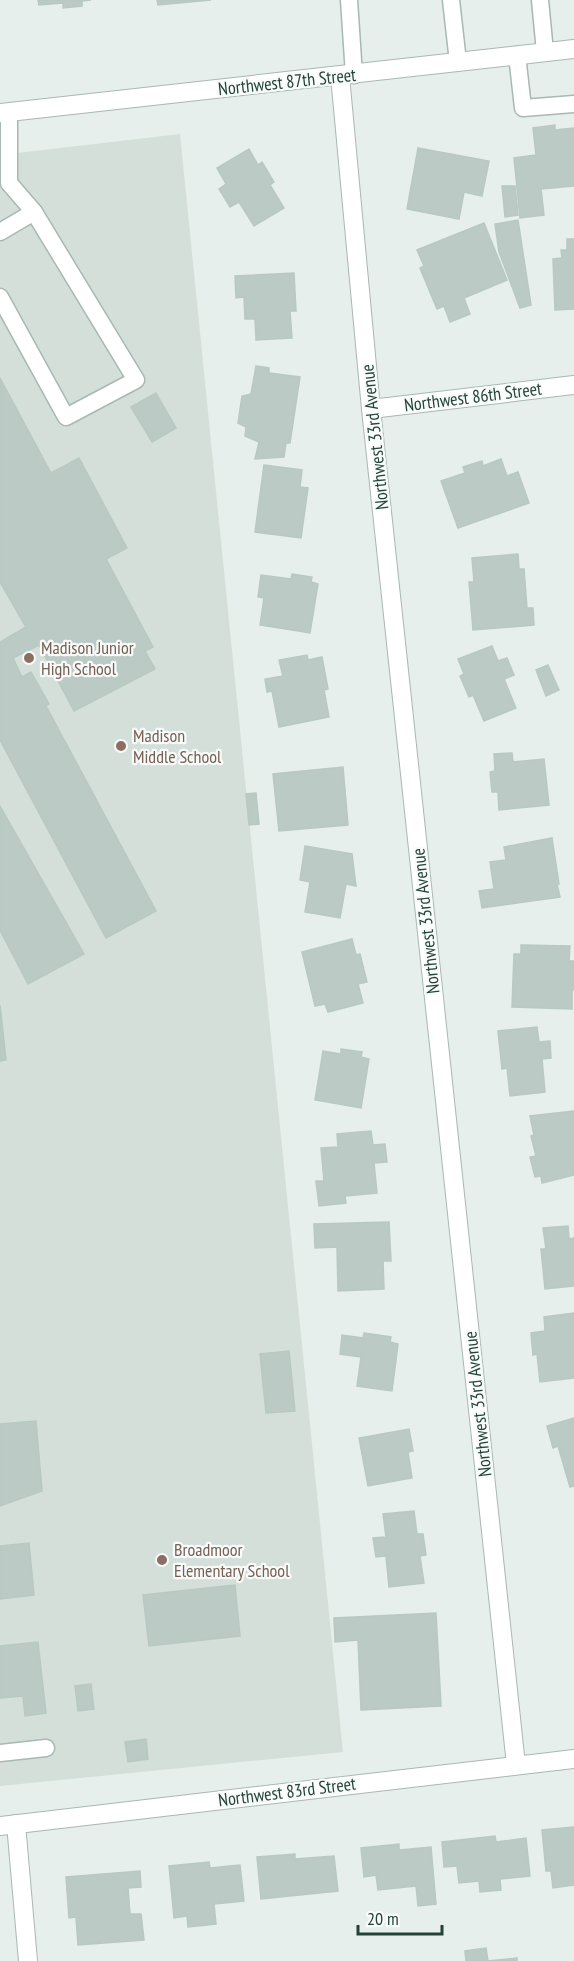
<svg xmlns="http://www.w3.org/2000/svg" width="574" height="1961" viewBox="0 0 574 1961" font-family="'PT Sans Narrow',sans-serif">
<rect width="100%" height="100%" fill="#e6efeb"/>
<polygon fill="#d4dfda" points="180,134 343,1752 0,1786 0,155"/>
<g fill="#bbcac4" stroke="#b8c9c2" stroke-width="1.5">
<polygon points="38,0 91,0 82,1 82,6 63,8 63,3 39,5"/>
<polygon points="157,0 211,0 158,5"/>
<polygon points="555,125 555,130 574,128 574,186 541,189 544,215 520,218 514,158 536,155 533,128"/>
<polygon points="418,148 489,161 482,196 464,192 459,219 407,209"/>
<polygon points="249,149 258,165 262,162 274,182 270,185 284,208 254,226 239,202 230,207 219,189 226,184 217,168"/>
<polygon points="502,186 515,186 518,215 505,217"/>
<polygon points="518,220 531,305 520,308 499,252 495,224"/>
<polygon points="484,223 507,280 464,298 470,314 450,322 444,306 437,309 420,268 424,266 417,250"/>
<polygon points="567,239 574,239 574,309 555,310 553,259 562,258 561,250 567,250"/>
<polygon points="294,273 296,311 290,311 292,338 256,340 255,319 245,319 244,297 236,298 235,276"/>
<polygon points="256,366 269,368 269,373 300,377 290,443 286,443 284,457 255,459 259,442 245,436 246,427 238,423 242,396 251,394"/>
<polygon points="0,378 51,473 79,458 127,548 106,559 153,647 145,651 155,669 74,711 39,645 13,658 22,677 31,672 49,704 46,706 156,911 106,938 0,740 0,642 26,627 0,582"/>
<polygon points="156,393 176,428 152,442 131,407"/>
<polygon points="501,459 507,476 518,472 529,503 458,528 441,481 465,473 463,467 482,461 483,466"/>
<polygon points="264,465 302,470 300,487 308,488 301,538 255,532"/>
<polygon points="518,554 519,569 524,569 527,608 533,608 534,625 473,630 469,582 474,582 472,558"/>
<polygon points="292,574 312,577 311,582 318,584 310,633 260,625 264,598 258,597 261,575 291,579"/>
<polygon points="492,646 498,661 507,658 514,675 504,679 516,708 484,721 473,695 469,697 460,676 464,674 458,659"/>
<polygon points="307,655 308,660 322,657 328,689 324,690 329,717 279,727 272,691 267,692 265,679 283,676 279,660"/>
<polygon points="548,665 559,690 546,696 536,670"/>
<polygon points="512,753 513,762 544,759 549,805 499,810 498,792 492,792 490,772 495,771 494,754"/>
<polygon points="343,767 348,825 279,831 273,774"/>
<polygon points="256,793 259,824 249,825 246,794"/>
<polygon points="0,806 84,954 28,984 0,930"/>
<polygon points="552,838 559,884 557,884 560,897 482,908 479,891 494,889 490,862 506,860 504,847"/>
<polygon points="305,846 352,854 356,886 346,884 340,918 305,912 310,882 300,880"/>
<polygon points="352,939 356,955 360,954 367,982 358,984 363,1003 328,1012 325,1004 315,1006 302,952"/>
<polygon points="521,945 570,946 569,961 574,961 574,990 572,990 572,1009 512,1007 514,954 521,954"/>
<polygon points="0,1005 6,1060 0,1061"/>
<polygon points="537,1027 539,1042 550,1041 551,1058 542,1059 545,1092 510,1096 507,1068 502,1069 498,1031"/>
<polygon points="341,1049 362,1052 361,1057 369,1059 361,1108 315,1100 323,1051 341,1054"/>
<polygon points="574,1111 574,1175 542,1183 541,1176 535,1177 530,1157 536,1156 531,1136 534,1135 530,1116"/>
<polygon points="371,1131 373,1145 385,1144 387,1162 374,1163 377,1193 345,1196 346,1203 319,1206 316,1181 324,1181 321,1148 338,1147 337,1134"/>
<polygon points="389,1222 391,1261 383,1261 384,1289 338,1291 337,1247 315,1248 314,1224"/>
<polygon points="568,1226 569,1239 574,1238 574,1286 545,1289 541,1249 546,1249 543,1228"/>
<polygon points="574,1313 574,1378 540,1382 537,1354 533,1355 531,1333 545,1331 544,1317"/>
<polygon points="364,1333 391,1337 390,1342 398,1344 392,1391 357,1386 361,1357 340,1354 342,1335 363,1338"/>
<polygon points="289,1351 295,1411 266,1413 260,1354"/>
<polygon points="574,1418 574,1486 570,1487 558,1446 553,1448 547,1426"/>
<polygon points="36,1421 42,1491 0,1506 0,1424"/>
<polygon points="409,1429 413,1451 408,1452 412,1478 368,1486 359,1438"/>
<polygon points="414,1511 417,1534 423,1534 426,1555 420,1556 424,1583 389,1587 386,1556 376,1557 373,1538 386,1537 383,1514"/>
<polygon points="29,1543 34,1595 0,1599 0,1546"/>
<polygon points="235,1585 240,1636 149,1646 143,1595"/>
<polygon points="436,1613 441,1706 361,1710 358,1640 335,1642 334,1618"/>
<polygon points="38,1642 46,1713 25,1716 23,1696 0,1698 0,1646"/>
<polygon points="91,1684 94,1709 78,1711 75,1686"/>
<polygon points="146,1739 148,1759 128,1762 125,1742"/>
<polygon points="574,1827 574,1885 553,1888 551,1871 546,1871 542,1830"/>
<polygon points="495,1836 496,1842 526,1838 530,1876 500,1879 501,1890 480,1892 479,1881 459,1883 457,1866 444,1867 442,1842"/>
<polygon points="399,1844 399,1850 431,1847 436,1904 418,1906 416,1886 378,1890 376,1875 364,1877 361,1848"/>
<polygon points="295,1854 295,1859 334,1856 338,1891 261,1899 257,1857"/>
<polygon points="209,1862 210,1868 240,1865 244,1901 214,1904 216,1924 188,1927 187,1916 174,1918 169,1866"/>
<polygon points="140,1871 141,1887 128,1888 130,1914 141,1914 144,1940 78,1945 76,1917 69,1918 66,1877"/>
<polygon points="486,1948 488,1961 517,1958 517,1961 466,1961 465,1951"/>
</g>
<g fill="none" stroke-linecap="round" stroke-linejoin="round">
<g stroke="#a8b8b2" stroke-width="19">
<g id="service">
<polyline points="349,0 354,75"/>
<polyline points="451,0 458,62"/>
<polyline points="540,0 545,52"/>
<polyline points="517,55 523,108 574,104"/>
<polyline points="0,232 34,212"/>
<polyline points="0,297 66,417 136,380 34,212 9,183 9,112"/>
<polyline points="0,1753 46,1748"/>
</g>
</g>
<g stroke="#a8b8b2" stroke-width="20">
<g id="minor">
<polyline points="340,76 371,409 516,1765"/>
<polyline points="371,409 574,385"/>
<polyline points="16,1824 28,1961"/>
<polyline points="0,1826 574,1759"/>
</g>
</g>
<g stroke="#a8b8b2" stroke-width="20">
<polyline id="tertiary" points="0,113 574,49"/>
</g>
<use href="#service" stroke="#fff" stroke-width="16"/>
<use href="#minor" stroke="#fff" stroke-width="18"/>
<use href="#tertiary" stroke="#fff" stroke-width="18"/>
</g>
<g fill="#8d6e63" stroke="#f7fbf9" stroke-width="2">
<circle cx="29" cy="658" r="6"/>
<circle cx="121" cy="746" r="6"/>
<circle cx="162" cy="1560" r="6"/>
</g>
<g text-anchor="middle" stroke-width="4.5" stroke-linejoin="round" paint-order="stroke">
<g font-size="18" fill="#24423a" stroke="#f7fbf9">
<text transform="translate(287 82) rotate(-6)" y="6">Northwest 87th Street</text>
<text transform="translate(473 397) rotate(-7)" y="6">Northwest 86th Street</text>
<text transform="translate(375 437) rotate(-96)" y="6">Northwest 33rd Avenue</text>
<text transform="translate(426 921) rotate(-96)" y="6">Northwest 33rd Avenue</text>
<text transform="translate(478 1404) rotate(-96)" y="6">Northwest 33rd Avenue</text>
<text transform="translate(287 1792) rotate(-7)" y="6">Northwest 83rd Street</text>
</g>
<g font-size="18" fill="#785e54" stroke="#f7fbf9" text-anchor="start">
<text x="41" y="654">Madison Junior<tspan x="41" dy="21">High School</tspan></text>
<text x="133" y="742">Madison<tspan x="133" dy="21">Middle School</tspan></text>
<text x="174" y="1556">Broadmoor<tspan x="174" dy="21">Elementary School</tspan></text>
</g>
</g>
<path d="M358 1925v9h84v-9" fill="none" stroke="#24423a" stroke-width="3"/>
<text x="367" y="1925" font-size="18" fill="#24423a" stroke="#f7fbf9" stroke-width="4.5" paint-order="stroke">20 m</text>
</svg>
